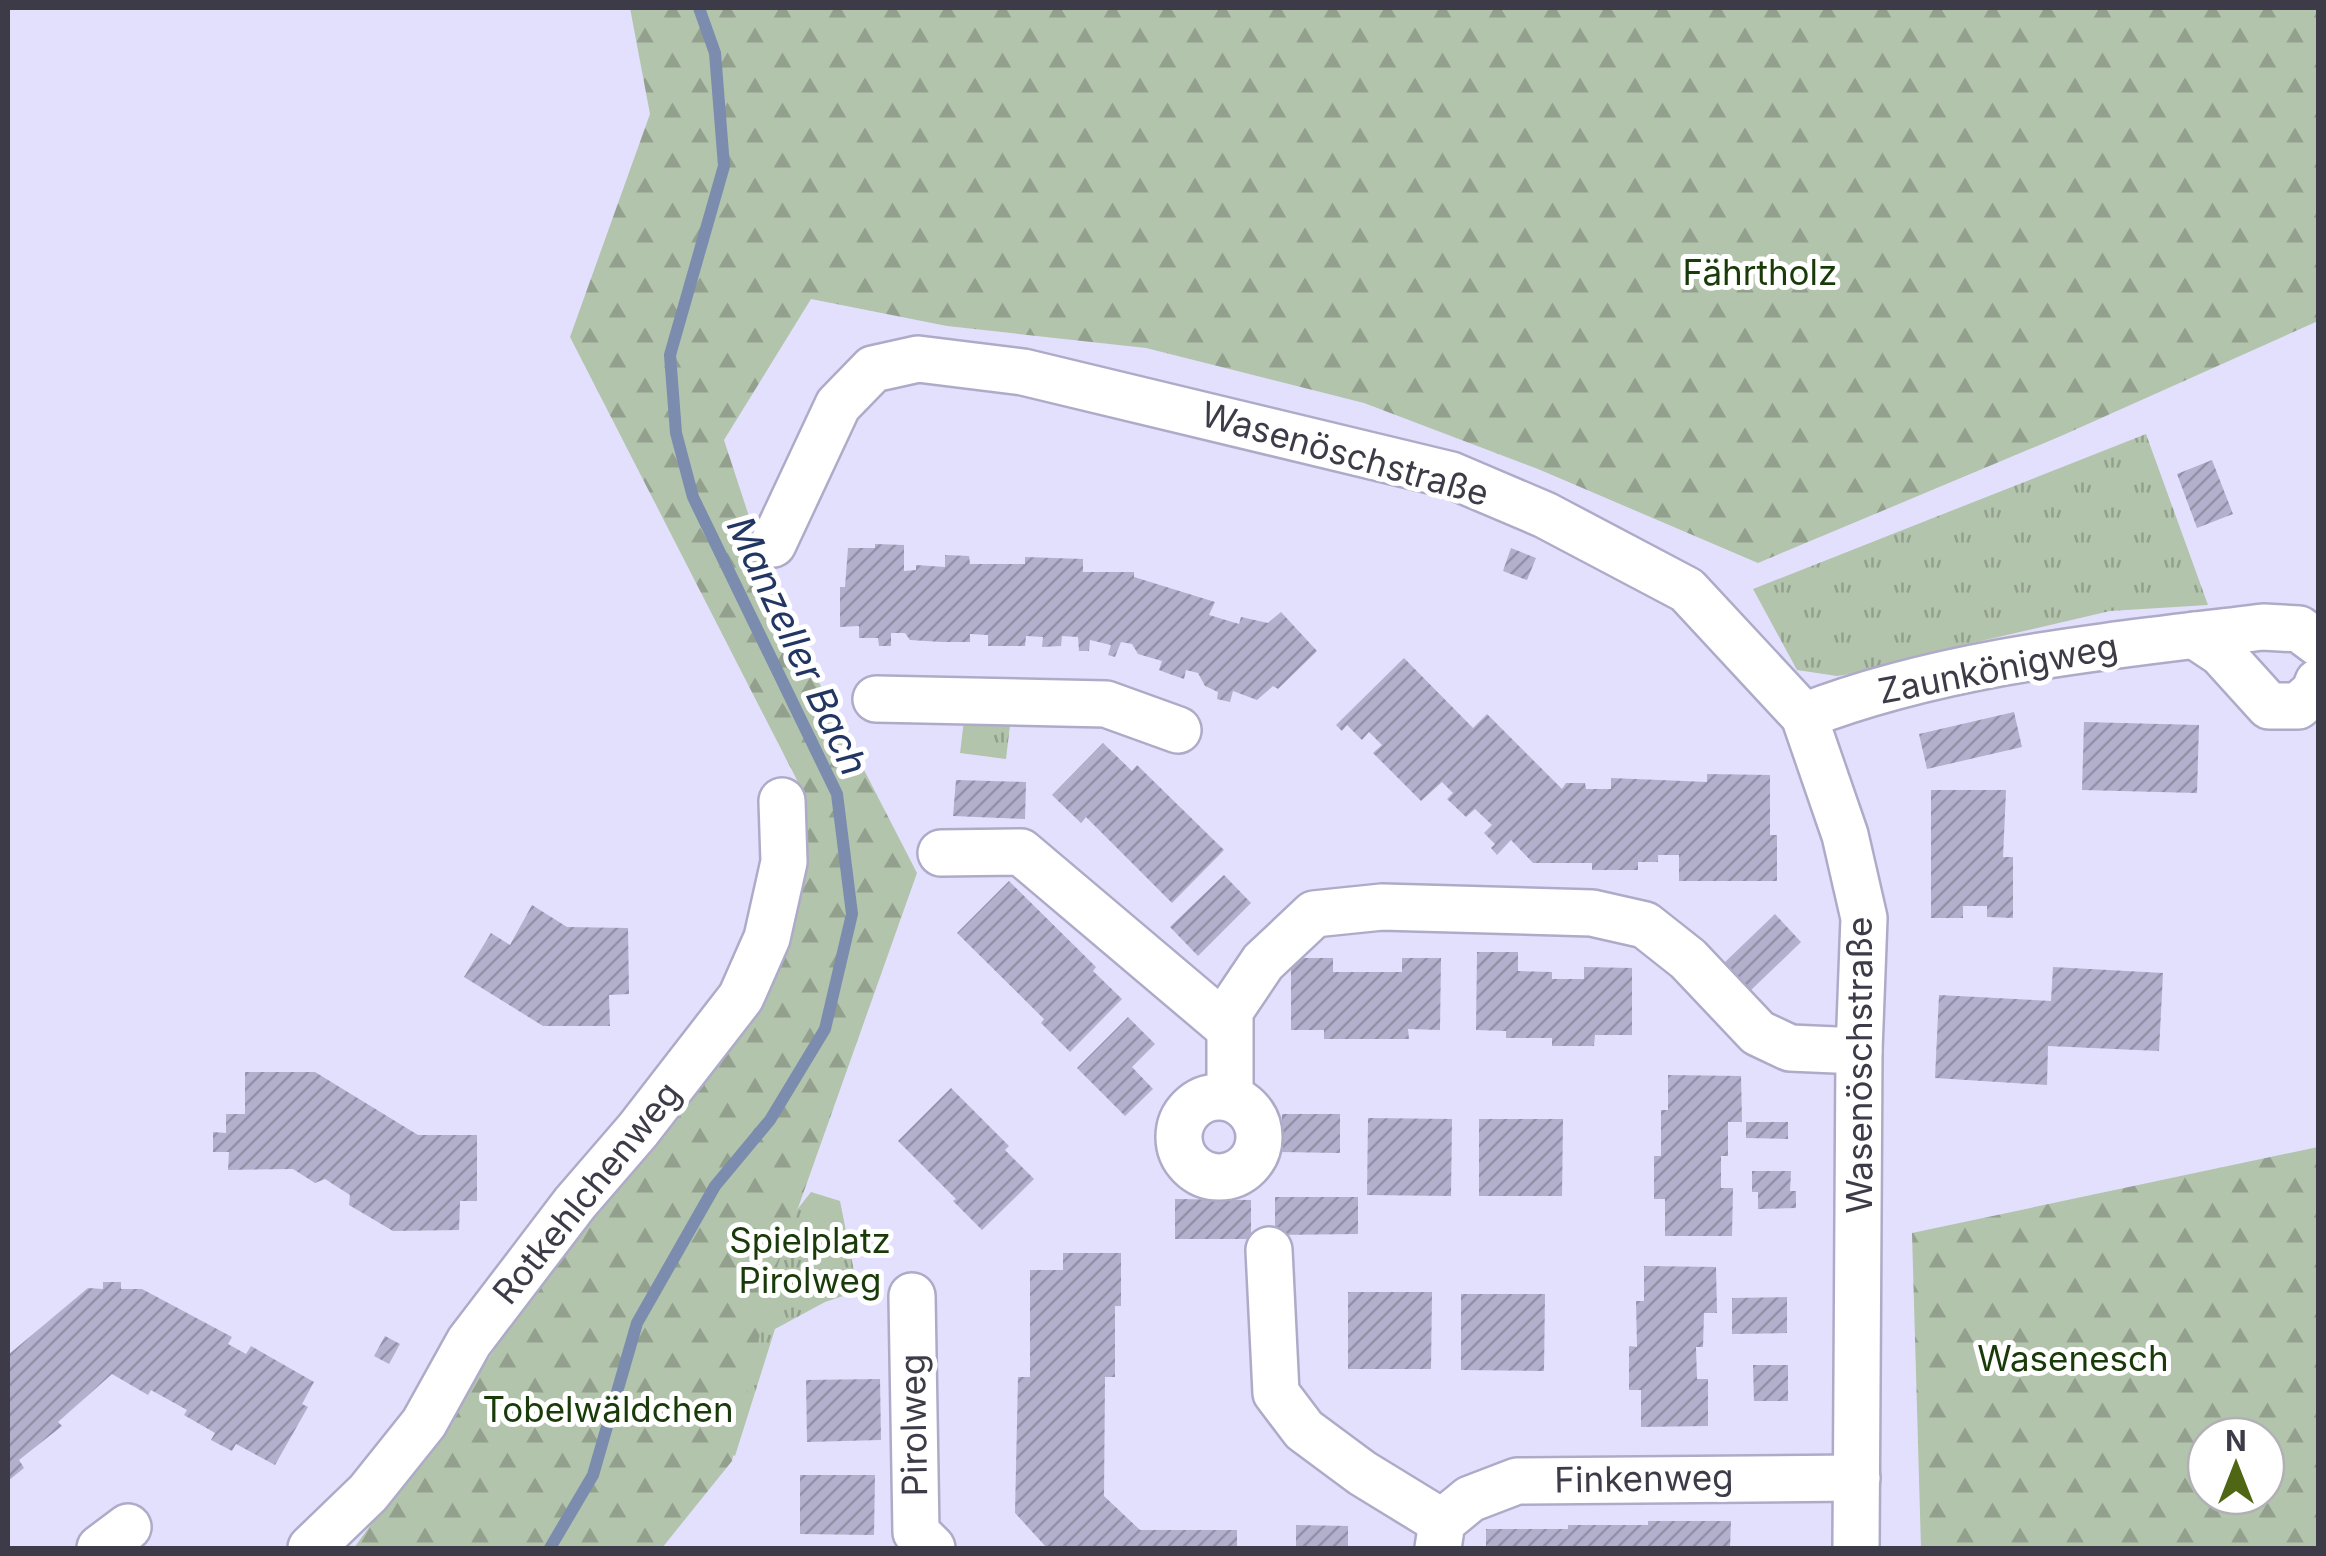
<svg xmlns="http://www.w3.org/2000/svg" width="2326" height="1556" viewBox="0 0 2326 1556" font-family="Inter,sans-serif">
<defs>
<pattern id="grass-tufts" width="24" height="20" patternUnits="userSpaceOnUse" patternTransform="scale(2.5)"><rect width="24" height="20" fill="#b2c4ab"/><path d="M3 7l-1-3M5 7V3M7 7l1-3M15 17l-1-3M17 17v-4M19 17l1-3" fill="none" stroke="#92a08d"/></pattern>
<pattern id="forest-firs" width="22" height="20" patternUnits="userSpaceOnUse" patternTransform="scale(2.5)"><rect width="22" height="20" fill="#b2c4ab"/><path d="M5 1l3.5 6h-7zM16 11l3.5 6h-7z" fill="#92a08d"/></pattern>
<pattern id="building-hatch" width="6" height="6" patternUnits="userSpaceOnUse" patternTransform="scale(2.5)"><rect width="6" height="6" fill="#b3b0cd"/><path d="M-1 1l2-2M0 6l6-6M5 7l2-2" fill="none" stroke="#9390a8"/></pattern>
</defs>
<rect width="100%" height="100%" fill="#e3e0fe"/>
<g fill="url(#grass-tufts)">
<polygon points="2146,434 2208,605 2110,611 1968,644 1906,665 1837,676 1797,670 1753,589"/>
<polygon points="965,712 1011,717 1006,759 960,753"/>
<polygon points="811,1192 840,1201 858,1291 825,1302 775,1329 735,1456 703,1440 778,1234"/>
</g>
<g fill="url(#forest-firs)" fill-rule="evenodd">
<polygon points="630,8 2318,8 2318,321 2061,436 1758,563 1538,469 1364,403 1146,348 947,326 811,299 724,440 776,599 917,873 771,1284 732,1461 662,1548 354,1548 464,1396 569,1235 705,1074 801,855 798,782 570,337 650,114"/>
<path d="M2318,1147v401h-397l-9,-315zM2206,1436h60v60h-60z"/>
</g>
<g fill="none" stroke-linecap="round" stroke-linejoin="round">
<polyline stroke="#7c8cae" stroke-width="12" points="550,1548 593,1475 637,1323 715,1186 770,1120 825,1029 852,914 837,794 693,497 676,433 670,355 724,166 715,53 699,8"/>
</g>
<g fill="url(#building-hatch)">
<polygon points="2212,460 2233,514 2197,528 2177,474"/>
<polygon points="875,544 904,545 904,571 916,570 916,565 945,567 945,555 969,556 970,564 1025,564 1025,557 1083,559 1083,572 1134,572 1134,577 1215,602 1209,615 1239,624 1241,617 1268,623 1281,612 1317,651 1278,689 1273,686 1257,700 1233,691 1230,702 1217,699 1218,692 1205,686 1198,673 1186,670 1184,679 1164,672 1159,670 1162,661 1138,654 1132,644 1121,642 1115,657 1108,655 1111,645 1090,640 1089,651 1079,651 1078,637 1062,636 1061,646 1042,647 1043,637 1026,636 1025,646 988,646 988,635 970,634 970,642 942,642 910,640 905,633 891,633 891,646 879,646 878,638 859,638 859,626 840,627 840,587 845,587 848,548 875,548"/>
<polygon points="1511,548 1536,558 1527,580 1503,571"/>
<polygon points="1404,658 1473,728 1487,714 1562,789 1566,783 1585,783 1586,789 1611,789 1611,778 1707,782 1707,774 1770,775 1770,835 1777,835 1777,881 1679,881 1679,855 1658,855 1658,862 1638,862 1638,870 1592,870 1592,863 1533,863 1511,840 1497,855 1491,848 1495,844 1484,833 1492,825 1475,809 1466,817 1447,799 1453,793 1442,782 1421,801 1373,753 1382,745 1369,732 1362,740 1347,725 1342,731 1336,725"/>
<polygon points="2014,712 2022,747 1927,769 1919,734"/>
<polygon points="2084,722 2199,725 2197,793 2082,790"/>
<polygon points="1103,743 1132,771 1137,765 1224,850 1172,903 1086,817 1081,823 1052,795"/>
<polygon points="956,780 1026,782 1025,819 953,816"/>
<polygon points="1931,790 2006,790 2003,857 2013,857 2013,918 1987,917 1987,906 1963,906 1963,918 1931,918"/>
<polygon points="1224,875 1251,903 1198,956 1170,927"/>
<polygon points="1009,881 1096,967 1093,971 1122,999 1070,1052 1041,1023 1044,1019 957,933"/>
<polygon points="532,905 567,927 628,928 629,994 609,995 610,1026 543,1026 464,977 491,933 510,945"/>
<polygon points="1775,914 1801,942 1748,993 1722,965"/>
<polygon points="1477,952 1518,952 1518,971 1552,972 1552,979 1584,979 1584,967 1632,968 1632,1035 1595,1035 1594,1046 1552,1046 1552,1038 1506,1038 1506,1031 1476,1030"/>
<polygon points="1291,958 1333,958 1333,972 1402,972 1402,958 1441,958 1440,1030 1408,1029 1409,1039 1324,1039 1324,1030 1291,1030"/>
<polygon points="2053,967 2163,973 2159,1051 2048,1046 2047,1085 1935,1078 1939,995 2051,1001"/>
<polygon points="1128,1017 1155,1044 1132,1067 1153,1089 1125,1116 1077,1068"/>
<polygon points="245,1072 315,1072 418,1135 477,1135 477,1201 460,1201 459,1230 393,1231 349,1205 350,1195 325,1179 315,1183 293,1169 228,1170 229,1152 213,1152 213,1132 226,1133 226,1114 245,1114"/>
<polygon points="1668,1075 1741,1076 1742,1122 1728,1122 1728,1156 1721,1156 1721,1188 1733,1188 1732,1236 1665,1236 1665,1199 1654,1199 1654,1156 1661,1156 1661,1110 1668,1110"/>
<polygon points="951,1088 1009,1146 1005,1150 1034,1179 982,1230 953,1201 956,1199 898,1141"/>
<polygon points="1282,1114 1340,1114 1340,1153 1281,1152"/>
<polygon points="1368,1118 1452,1119 1451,1196 1367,1195"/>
<polygon points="1479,1119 1563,1119 1562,1196 1479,1196"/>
<polygon points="1746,1122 1788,1122 1788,1139 1746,1138"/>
<polygon points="1752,1171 1791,1171 1790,1191 1796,1191 1796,1208 1758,1209 1758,1192 1752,1192"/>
<polygon points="1275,1197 1358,1197 1358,1234 1275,1235"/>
<polygon points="1175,1199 1251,1200 1251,1239 1175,1239"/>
<polygon points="1063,1253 1121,1253 1121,1306 1115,1306 1115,1377 1105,1377 1104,1496 1140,1530 1237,1530 1237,1548 1047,1548 1015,1513 1018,1377 1030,1377 1030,1270 1063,1270"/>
<polygon points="1644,1266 1716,1267 1717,1313 1704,1313 1703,1347 1696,1347 1697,1379 1708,1379 1708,1426 1641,1427 1641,1390 1629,1390 1629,1346 1637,1347 1636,1301 1644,1301"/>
<polygon points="103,1282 121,1282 121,1289 142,1289 232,1337 228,1344 246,1354 251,1346 314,1382 302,1404 308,1407 275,1465 236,1444 232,1451 211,1440 215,1433 184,1415 187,1410 151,1390 148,1395 112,1374 58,1422 62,1426 19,1460 24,1468 8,1481 8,1355 88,1288 103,1289"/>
<polygon points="1348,1292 1432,1292 1431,1369 1348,1369"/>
<polygon points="1461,1294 1545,1294 1544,1371 1461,1370"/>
<polygon points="1787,1297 1787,1333 1732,1334 1732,1298"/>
<polygon points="385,1336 400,1344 389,1364 374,1356"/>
<polygon points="1753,1365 1788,1365 1788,1401 1754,1401"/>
<polygon points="880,1379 881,1440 807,1442 806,1380"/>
<polygon points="800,1475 875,1475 874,1535 800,1534"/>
<polygon points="1648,1521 1731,1521 1730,1548 1486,1548 1486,1529 1568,1529 1568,1525 1648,1525"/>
<polygon points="1296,1525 1348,1526 1348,1548 1296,1548"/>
</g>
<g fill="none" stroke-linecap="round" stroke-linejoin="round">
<g stroke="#aeabc8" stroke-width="50">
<g id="minor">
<polyline points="773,544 838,405 873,369 918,359 1023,372 1451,475 1545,515 1687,590 1804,716 1845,835 1864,918 1859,1051 1856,1548"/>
<polyline points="2194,635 2221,653 2269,706 2298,706 2314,692 2318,682"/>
<polyline points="876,699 1106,704 1178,730"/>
<path d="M1804,716c145,-56 306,-70 459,-89l36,2 19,14"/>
<polyline points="941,853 1021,852 1229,1028"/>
<circle cx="1219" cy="1137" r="40"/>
<polyline points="1230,1098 1230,1011 1263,962 1314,914 1382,907 1592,913 1645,925 1688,959 1758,1033 1790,1048 1859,1051"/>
<polyline points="1269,1250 1276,1393 1304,1430 1362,1473 1442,1522"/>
<polyline points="912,1296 916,1532 932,1548"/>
<polyline points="100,1548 128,1527"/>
<polyline points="311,1548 368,1493 424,1423 469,1342 575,1203 638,1130 741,997 767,938 784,862 782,801"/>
<polyline points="1438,1548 1442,1522 1470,1499 1517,1481 1857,1478"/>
</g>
</g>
<use href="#minor" stroke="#fff" stroke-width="45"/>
</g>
<g text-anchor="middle" stroke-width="10" stroke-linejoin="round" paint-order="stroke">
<g font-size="35" fill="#193a09" stroke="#fff">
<text x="1760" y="285">Fährtholz</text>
<text x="810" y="1253">Spielplatz<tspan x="810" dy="40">Pirolweg</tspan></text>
<text x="2073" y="1371">Wasenesch</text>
<text x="608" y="1422">Tobelwäldchen</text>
</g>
<g font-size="35" fill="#3d3b47" stroke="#fff">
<text transform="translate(1345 454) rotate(16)" y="12">Wasenöschstraße</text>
<text transform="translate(1998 669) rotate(-11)" y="12">Zaunkönigweg</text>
<text transform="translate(1860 1065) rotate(-90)" y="12">Wasenöschstraße</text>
<text transform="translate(587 1193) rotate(-51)" y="12">Rotkehlchenweg</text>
<text transform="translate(914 1425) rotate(-91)" y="12">Pirolweg</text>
<text transform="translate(1644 1479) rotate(-1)" y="12">Finkenweg</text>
</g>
<g font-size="38" font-style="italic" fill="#213663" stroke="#fff">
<text transform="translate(797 646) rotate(65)" y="13">Manzeller Bach</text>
</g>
</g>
<rect width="2326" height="1556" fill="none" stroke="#3d3b47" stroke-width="20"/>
<g transform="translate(2236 1466)"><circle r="48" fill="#ffffff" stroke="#b1b1b5" stroke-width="2.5"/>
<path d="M0-8L18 38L0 25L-18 38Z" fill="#4f6615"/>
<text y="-15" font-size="28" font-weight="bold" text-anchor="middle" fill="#3d3b47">N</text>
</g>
</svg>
